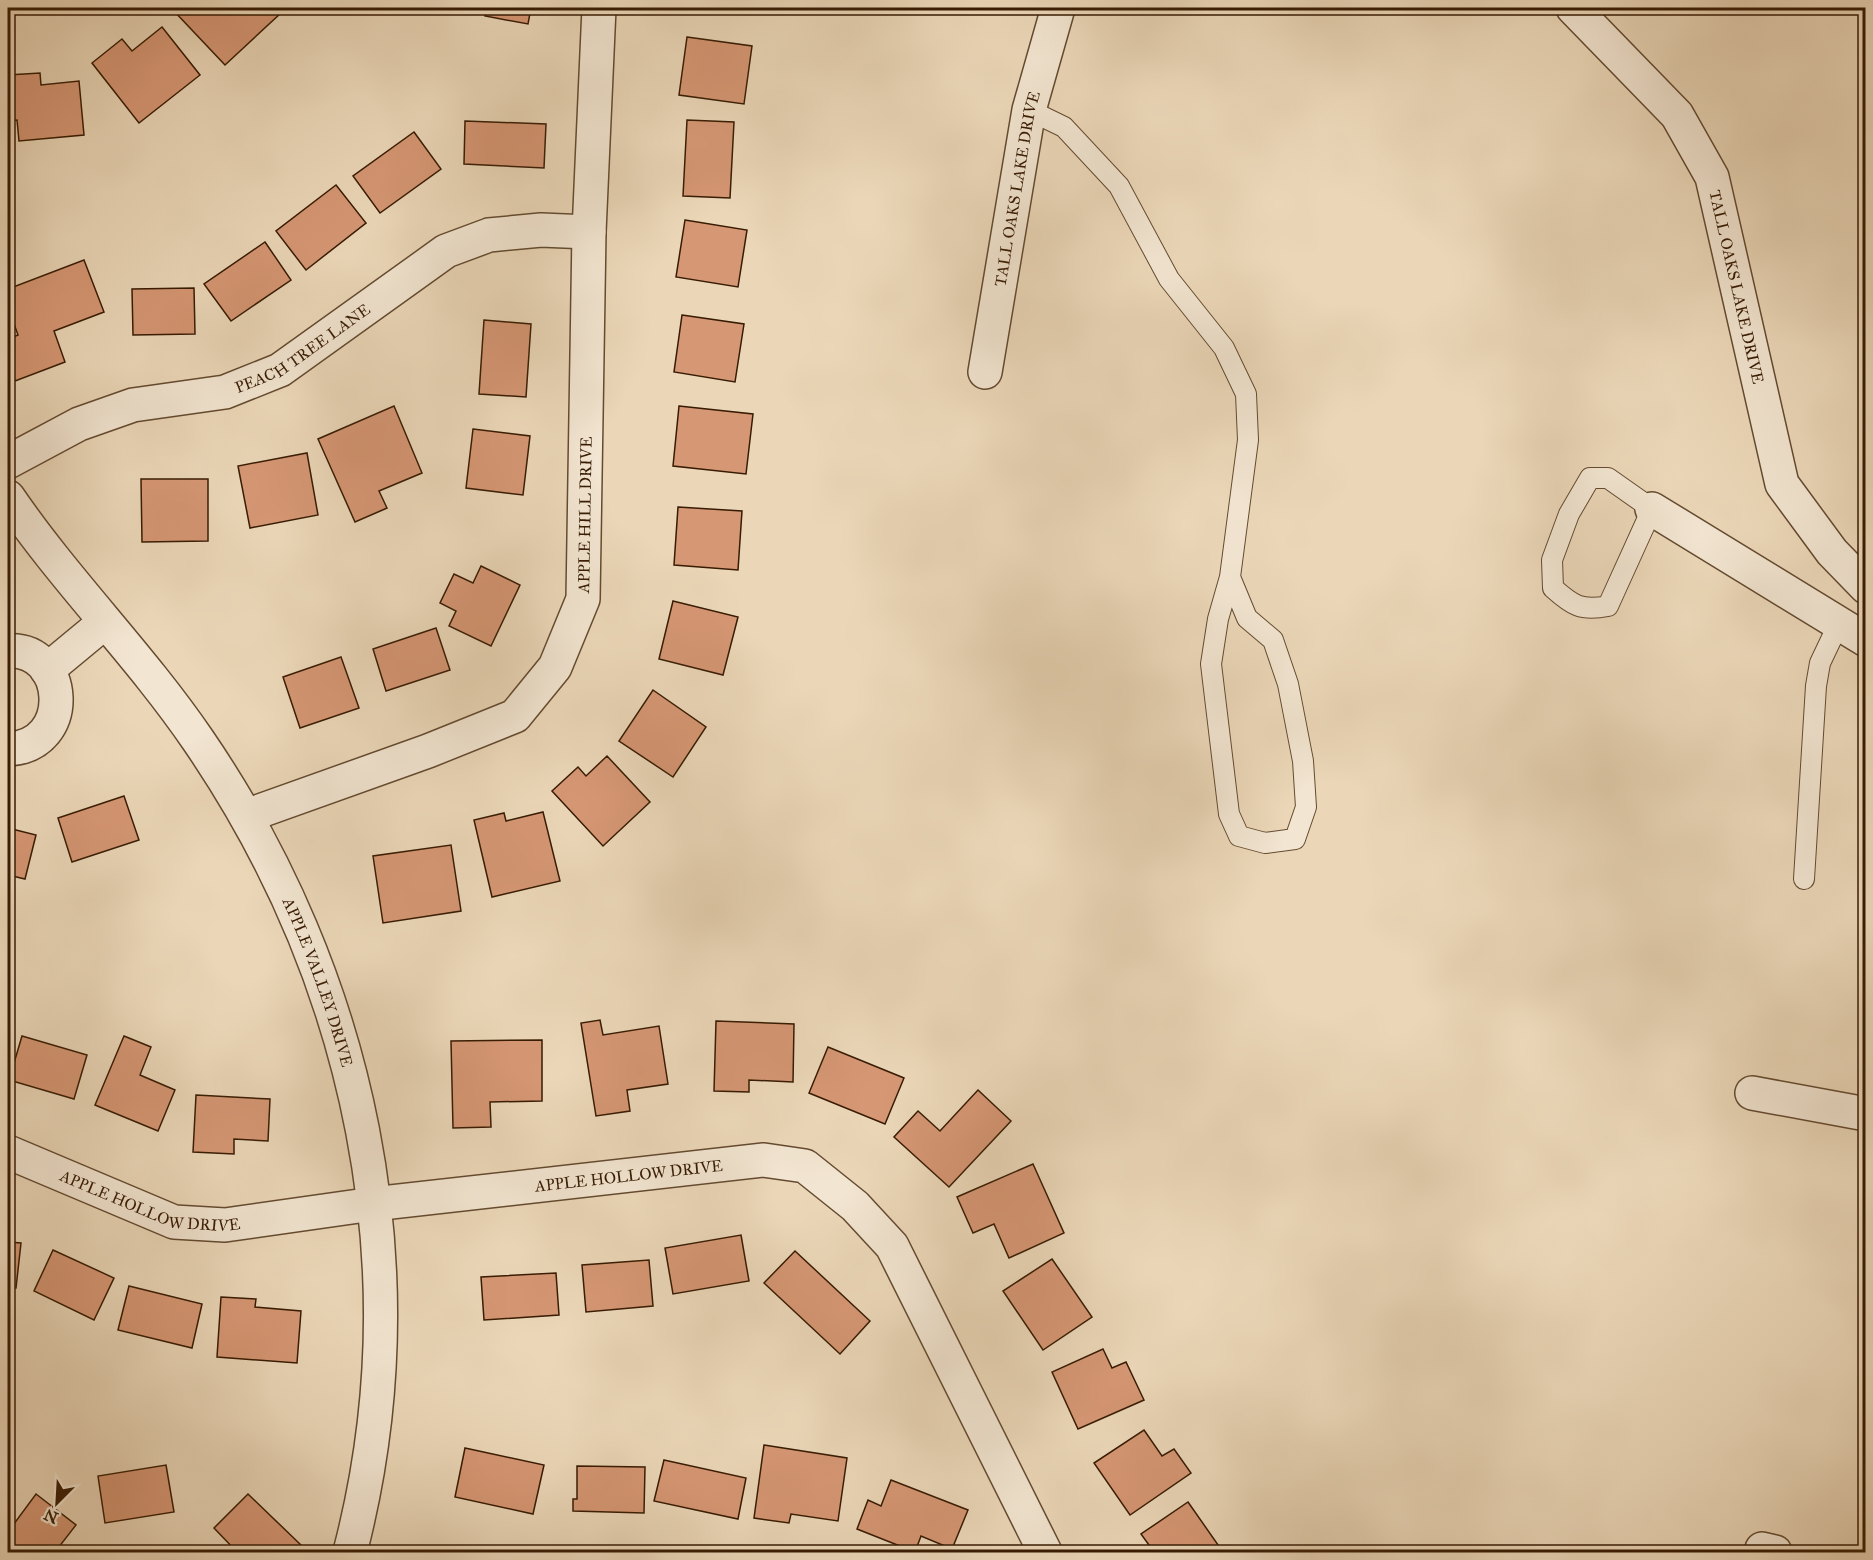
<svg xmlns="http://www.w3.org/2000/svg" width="1873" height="1560" viewBox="0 0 1873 1560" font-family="'IM FELL Great Primer',serif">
<rect width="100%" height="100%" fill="#ebd7b8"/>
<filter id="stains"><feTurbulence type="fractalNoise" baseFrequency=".00333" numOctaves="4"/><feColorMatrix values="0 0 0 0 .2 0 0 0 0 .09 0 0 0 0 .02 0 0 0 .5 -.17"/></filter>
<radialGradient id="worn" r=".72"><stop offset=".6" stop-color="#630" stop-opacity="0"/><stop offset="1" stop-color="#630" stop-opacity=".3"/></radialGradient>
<g fill="#d69774" stroke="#371b03" stroke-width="1.5">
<polygon points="178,8 277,8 282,12 225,65 174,11"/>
<polygon points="487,8 531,8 528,24 485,16"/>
<polygon points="704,8 745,8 745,11"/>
<polygon points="162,27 200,75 139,123 92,63 122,39 132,51"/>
<polygon points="687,37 752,46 744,104 679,95"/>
<polygon points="40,73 41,85 79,81 84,135 19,141 17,120 8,121 8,75"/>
<polygon points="687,120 734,122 730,198 683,196"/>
<polygon points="465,121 546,124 544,168 464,164"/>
<polygon points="414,132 441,169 380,213 353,176"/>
<polygon points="336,185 366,223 306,270 276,231"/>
<polygon points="685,220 747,230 738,287 676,277"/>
<polygon points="265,242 291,280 231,321 204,284"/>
<polygon points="84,260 104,312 54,331 65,362 15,381 8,361 8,339 18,335 8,307 8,289"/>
<polygon points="194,288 195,334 133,335 132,289"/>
<polygon points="682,315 744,324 735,382 674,372"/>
<polygon points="484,320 531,324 526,397 479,394"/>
<polygon points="394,406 422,473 379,491 387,508 355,522 318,439"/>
<polygon points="679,406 753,414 746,474 673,466"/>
<polygon points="473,429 530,436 523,495 466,488"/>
<polygon points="307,453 318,515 250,528 238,466"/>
<polygon points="141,479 208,479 208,541 142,542"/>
<polygon points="678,507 742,511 738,570 674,565"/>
<polygon points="481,566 520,585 491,646 449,626 456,611 440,603 454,574 473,583"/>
<polygon points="673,601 738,617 723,675 659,659"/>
<polygon points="436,628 450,670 386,691 373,649"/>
<polygon points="341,657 359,708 300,728 283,677"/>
<polygon points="653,690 706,727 673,777 619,741"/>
<polygon points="607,756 650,802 603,846 552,791 578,767 586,776"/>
<polygon points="124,796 139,840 72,862 58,818"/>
<polygon points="543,812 560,881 492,897 474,820 504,813 506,821"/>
<polygon points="8,828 36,835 25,879 8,875"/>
<polygon points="451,845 461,911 383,923 373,856"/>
<polygon points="600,1020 603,1035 659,1026 668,1084 627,1090 630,1111 596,1116 581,1023"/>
<polygon points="716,1021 794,1024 793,1082 749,1080 749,1092 714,1091"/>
<polygon points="22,1036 87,1055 74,1099 9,1080"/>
<polygon points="124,1036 151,1047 140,1075 175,1090 158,1131 95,1105"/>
<polygon points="542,1040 542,1101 490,1102 491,1127 453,1128 451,1041"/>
<polygon points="828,1047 904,1078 885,1124 809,1093"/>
<polygon points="978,1090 1011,1121 949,1187 894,1137 918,1111 940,1131"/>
<polygon points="196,1095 270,1099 268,1141 234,1139 234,1154 193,1152"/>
<polygon points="1033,1164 1064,1233 1009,1258 994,1224 973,1233 957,1197"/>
<polygon points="741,1235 749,1281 673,1294 665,1248"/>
<polygon points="8,1242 21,1243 16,1288 8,1287"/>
<polygon points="53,1250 114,1278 94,1320 34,1291"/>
<polygon points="795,1251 870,1321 840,1354 764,1283"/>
<polygon points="1052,1259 1092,1317 1043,1350 1003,1291"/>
<polygon points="649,1260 653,1306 586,1312 582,1265"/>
<polygon points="556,1273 559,1315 484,1320 481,1277"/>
<polygon points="129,1286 202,1304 192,1348 118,1330"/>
<polygon points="221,1297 256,1299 255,1307 301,1311 297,1363 217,1357"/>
<polygon points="1103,1349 1112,1368 1126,1362 1144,1400 1078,1429 1052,1372"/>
<polygon points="1144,1430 1162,1456 1174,1449 1191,1473 1130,1515 1094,1463"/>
<polygon points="764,1445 847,1458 838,1521 791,1514 789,1523 754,1518"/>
<polygon points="465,1448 544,1465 533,1514 455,1497"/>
<polygon points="664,1460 746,1478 738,1519 654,1501"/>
<polygon points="166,1465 174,1512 105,1523 98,1476"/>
<polygon points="577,1466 645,1467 644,1513 573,1511 573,1499 577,1499"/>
<polygon points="891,1480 968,1510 952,1549 921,1536 915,1552 857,1529 868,1500 881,1506"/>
<polygon points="36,1494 76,1525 55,1552 9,1552 8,1532"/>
<polygon points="248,1494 302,1546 296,1552 237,1552 214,1528"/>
<polygon points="1188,1502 1223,1552 1154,1552 1141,1534"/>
</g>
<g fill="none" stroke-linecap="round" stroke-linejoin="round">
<g stroke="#644a30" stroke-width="22">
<g id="lane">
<polyline points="1029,110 1064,127 1119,186 1169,279 1224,348 1246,394 1248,440 1230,577 1247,618 1273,640 1288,684 1303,761 1306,807 1295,839 1265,843 1239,836 1229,814 1211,664 1218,619 1230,577"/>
<path d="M1590,478h18l44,31 -44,97c-27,5 -35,0 -55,-18l-1,-28 17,-46z"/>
<polyline points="1804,879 1816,686 1820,663 1839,623"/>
</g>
</g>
<g stroke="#644a30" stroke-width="36">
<g id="street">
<path id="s1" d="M1573,8l104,107 35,62 70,307 50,68 34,35"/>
<path id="s2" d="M985,372l44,-262 29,-102"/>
<path id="s3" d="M8,462l71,-38 54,-19 92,-13 55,-22 166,-119 43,-16 52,-5 48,2"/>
<path id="s4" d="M8,497c58,85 132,158 190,243 163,238 225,532 152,812"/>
<polyline points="1652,509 1866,640"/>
<path d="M8,651c60,-4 68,95 0,98"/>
<polyline points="47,670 105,622"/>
<path id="s5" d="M246,816l182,-65 87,-35 40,-49 28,-68 6,-367 10,-224"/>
<polyline points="1752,1093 1866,1114"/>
<path id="s6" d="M8,1152l166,70 51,3 148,-21 391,-44 41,6 50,40 37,40 153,306"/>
<polyline points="1762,1549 1775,1552"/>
</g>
</g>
<use href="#lane" stroke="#f2e5d1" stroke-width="20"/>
<use href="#street" stroke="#f2e5d1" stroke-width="33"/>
</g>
<g text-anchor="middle" stroke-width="4.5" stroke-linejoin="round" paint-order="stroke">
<g font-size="16" fill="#371b03" stroke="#f2e5d1">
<text dy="6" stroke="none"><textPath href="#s2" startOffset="186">TALL OAKS LAKE DRIVE</textPath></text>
<text dy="6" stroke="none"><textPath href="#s1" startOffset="333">TALL OAKS LAKE DRIVE</textPath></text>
<text dy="6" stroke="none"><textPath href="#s3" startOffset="320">PEACH TREE LANE</textPath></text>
<text dy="6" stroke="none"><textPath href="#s5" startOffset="508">APPLE HILL DRIVE</textPath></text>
<text dy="6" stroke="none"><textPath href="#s4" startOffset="580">APPLE VALLEY DRIVE</textPath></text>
<text dy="6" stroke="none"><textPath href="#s6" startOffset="638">APPLE HOLLOW DRIVE</textPath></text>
<text dy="6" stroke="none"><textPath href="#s6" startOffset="152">APPLE HOLLOW DRIVE</textPath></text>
</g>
</g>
<rect width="1873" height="1560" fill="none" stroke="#ebd7b8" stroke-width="30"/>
<rect x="9" y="9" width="1855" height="1542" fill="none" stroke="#371b03" stroke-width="3"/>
<rect x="15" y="15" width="1843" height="1530" fill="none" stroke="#371b03" stroke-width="1.5"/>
<g transform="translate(57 1503) rotate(204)" stroke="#f2e5d1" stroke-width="4.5" paint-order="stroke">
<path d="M0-4.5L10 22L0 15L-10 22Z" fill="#371b03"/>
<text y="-9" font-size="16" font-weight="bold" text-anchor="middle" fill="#371b03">N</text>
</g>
<rect width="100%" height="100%" filter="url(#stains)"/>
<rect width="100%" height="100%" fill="url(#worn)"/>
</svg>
